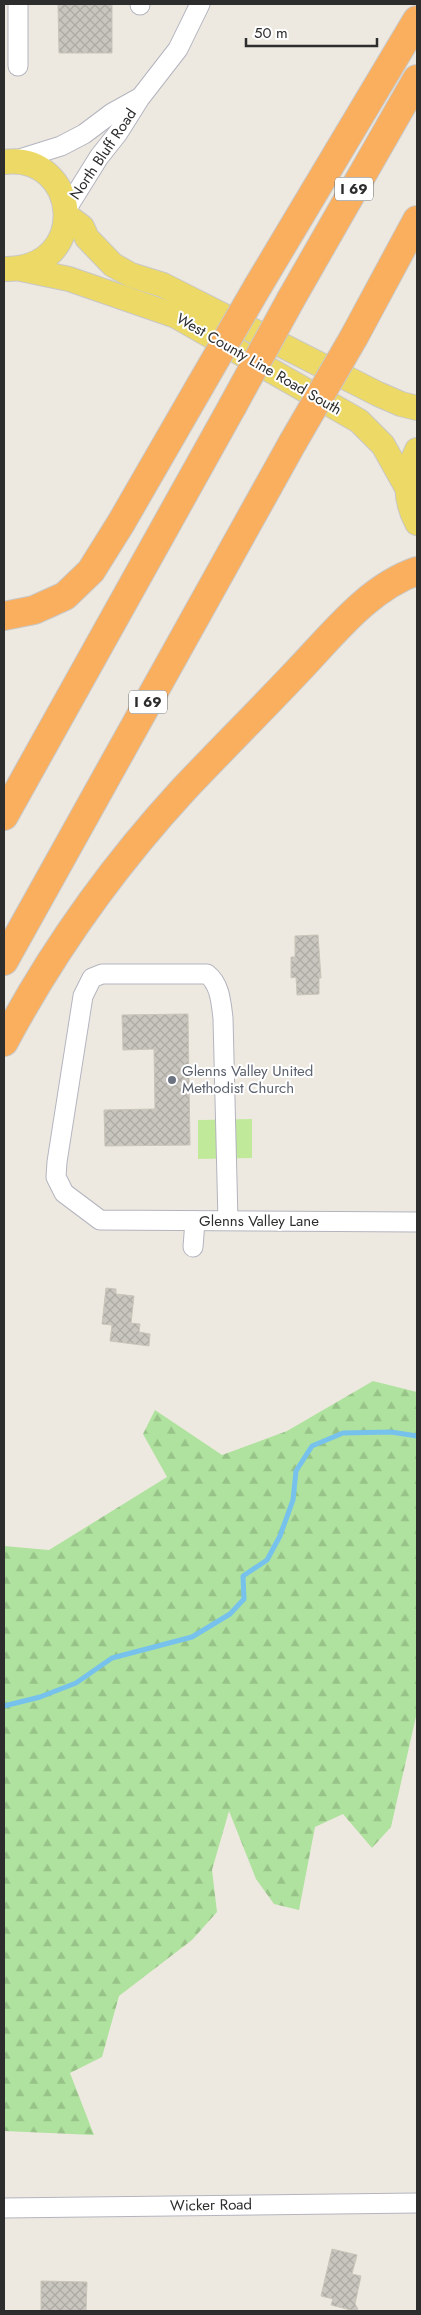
<svg xmlns="http://www.w3.org/2000/svg" width="421" height="2315" viewBox="0 0 421 2315" font-family="Jost,sans-serif">
<defs>
<pattern id="forest-firs" width="22" height="20" patternUnits="userSpaceOnUse" patternTransform="scale(1.25)"><rect width="22" height="20" fill="#afe29e"/><path d="M5 1l3.5 6h-7zM16 11l3.5 6h-7z" fill="#97c288"/></pattern>
<pattern id="building-cross-hatch" width="8" height="8" patternUnits="userSpaceOnUse" patternTransform="scale(1.25)"><rect width="8" height="8" fill="#c9c6bf"/><path d="M0 0l8 8M0 8l8-8" fill="none" stroke="#adaaa4"/></pattern>
</defs>
<rect width="100%" height="100%" fill="#eee9e0"/>
<polygon fill="url(#forest-firs)" points="373,1381 417,1392 417,1712 391,1827 372,1848 343,1814 315,1827 299,1910 274,1904 256,1879 229,1811 212,1870 217,1912 192,1940 119,1996 102,2057 70,2073 94,2135 4,2131 4,1546 49,1550 167,1477 143,1434 155,1410 222,1455 287,1431"/>
<polygon fill="#c1e99a" points="252,1119 252,1158 198,1159 198,1120"/>
<g fill="none" stroke-linecap="round" stroke-linejoin="round">
<polyline stroke="#77c2ec" stroke-width="5" points="4,1706 40,1697 76,1683 112,1658 192,1637 230,1614 244,1599 243,1576 267,1560 280,1536 293,1500 296,1471 312,1446 343,1433 391,1432 417,1436"/>
</g>
<g fill="url(#building-cross-hatch)" stroke="#c9c5b9">
<polygon points="58,4 112,4 112,53 59,53"/>
<polygon points="318,935 321,978 319,978 319,994 297,995 296,977 291,978 291,957 295,957 295,936"/>
<polygon points="188,1014 190,1145 105,1146 104,1110 155,1109 154,1049 123,1050 122,1015"/>
<polygon points="106,1288 116,1289 116,1294 134,1296 131,1323 140,1324 139,1332 150,1334 149,1346 110,1341 112,1325 102,1324"/>
<polygon points="332,2249 357,2255 352,2274 361,2276 355,2304 358,2309 355,2311 331,2305 333,2299 321,2296"/>
<polygon points="41,2281 87,2282 86,2311 41,2311"/>
</g>
<g fill="none" stroke-linecap="round" stroke-linejoin="round">
<g stroke="#b3b4bf" stroke-width="21">
<g id="minor">
<polyline points="18,4 18,66"/>
<polyline points="140,5 140,4"/>
<polyline points="13,161 61,146 84,134 112,113 139,98"/>
<polyline points="66,210 99,157 118,133 140,98 178,49 200,4"/>
<path d="M228,1221l-5,-203c-2,-16 -3,-34 -16,-44h-105l-10,4 -9,18 -26,166 -1,15 8,16 36,27 317,2"/>
<polyline points="193,1247 195,1221"/>
<polyline points="4,2208 417,2203"/>
</g>
</g>
<g stroke="#c8c8c8" stroke-width="26">
<g id="major">
<path d="M4,162c75,-10 89,108 0,107"/>
<polyline points="66,215 82,227 87,238 113,265 131,275 163,285 378,394 401,404 417,408"/>
<polyline points="21,269 69,279 176,316 359,421 383,445 407,488"/>
<path d="M417,450c-12,24 -13,49 0,73"/>
</g>
</g>
<g stroke="#c8c8c8" stroke-width="30">
<g id="highway">
<polyline points="258,286 417,20"/>
<polyline points="291,299 417,79"/>
<polyline points="354,337 417,220"/>
<polyline points="4,616 34,610 65,596 91,571 121,523 200,386"/>
<polyline points="4,816 232,407"/>
<polyline points="4,961 293,442"/>
<path d="M4,1042c48,-90 110,-177 180,-253 36,-38 74,-76 110,-114 36,-37 73,-87 123,-104"/>
</g>
</g>
<use href="#minor" stroke="#fff" stroke-width="19"/>
<use href="#major" stroke="#edd965" stroke-width="24"/>
<use href="#highway" stroke="#faaf5f" stroke-width="28"/>
<g stroke="#c8c8c8" stroke-width="30" stroke-linecap="butt">
<g id="highway-bridge">
<polyline points="200,386 258,286"/>
<polyline points="232,407 291,299"/>
<polyline points="293,442 354,337"/>
</g>
</g>
<use href="#highway-bridge" stroke="#faaf5f" stroke-width="28"/>
</g>
<circle fill="#6b7280" stroke="#fff" stroke-width="2" cx="172" cy="1080" r="5"/>
<g text-anchor="middle" stroke-width="4" stroke-linejoin="round" paint-order="stroke">
<g fill="#fff" stroke="#6c6c6c" stroke-width="1">
<rect x="335" y="177.5" width="38" height="23" rx="4"/>
<rect x="129" y="690.5" width="38" height="23" rx="4"/>
</g>
<g font-size="14" font-weight="bold" fill="#2d2d2d">
<text x="354" y="194">I 69</text>
<text x="148" y="707">I 69</text>
</g>
<g font-size="15" fill="#2d2d2d" stroke="#fff">
<text transform="translate(103 154) rotate(-56)" y="5">North Bluff Road</text>
<text transform="translate(259 364) rotate(30)" y="5">West County Line Road South</text>
<text x="259" y="1226">Glenns Valley Lane</text>
<text transform="translate(211 2205) rotate(-1)" y="5">Wicker Road</text>
</g>
<g font-size="15" fill="#5b616d" stroke="#fff" text-anchor="start">
<text x="182" y="1076">Glenns Valley United<tspan x="182" dy="17">Methodist Church</tspan></text>
</g>
</g>
<rect width="421" height="2315" fill="none" stroke="#2d2d2d" stroke-width="10"/>
<path d="M246 38v8h131v-8" fill="none" stroke="#2d2d2d" stroke-width="2.5"/>
<text x="254" y="38" font-size="15" fill="#2d2d2d" stroke="#ffffff" stroke-width="4" paint-order="stroke">50 m</text>
</svg>
